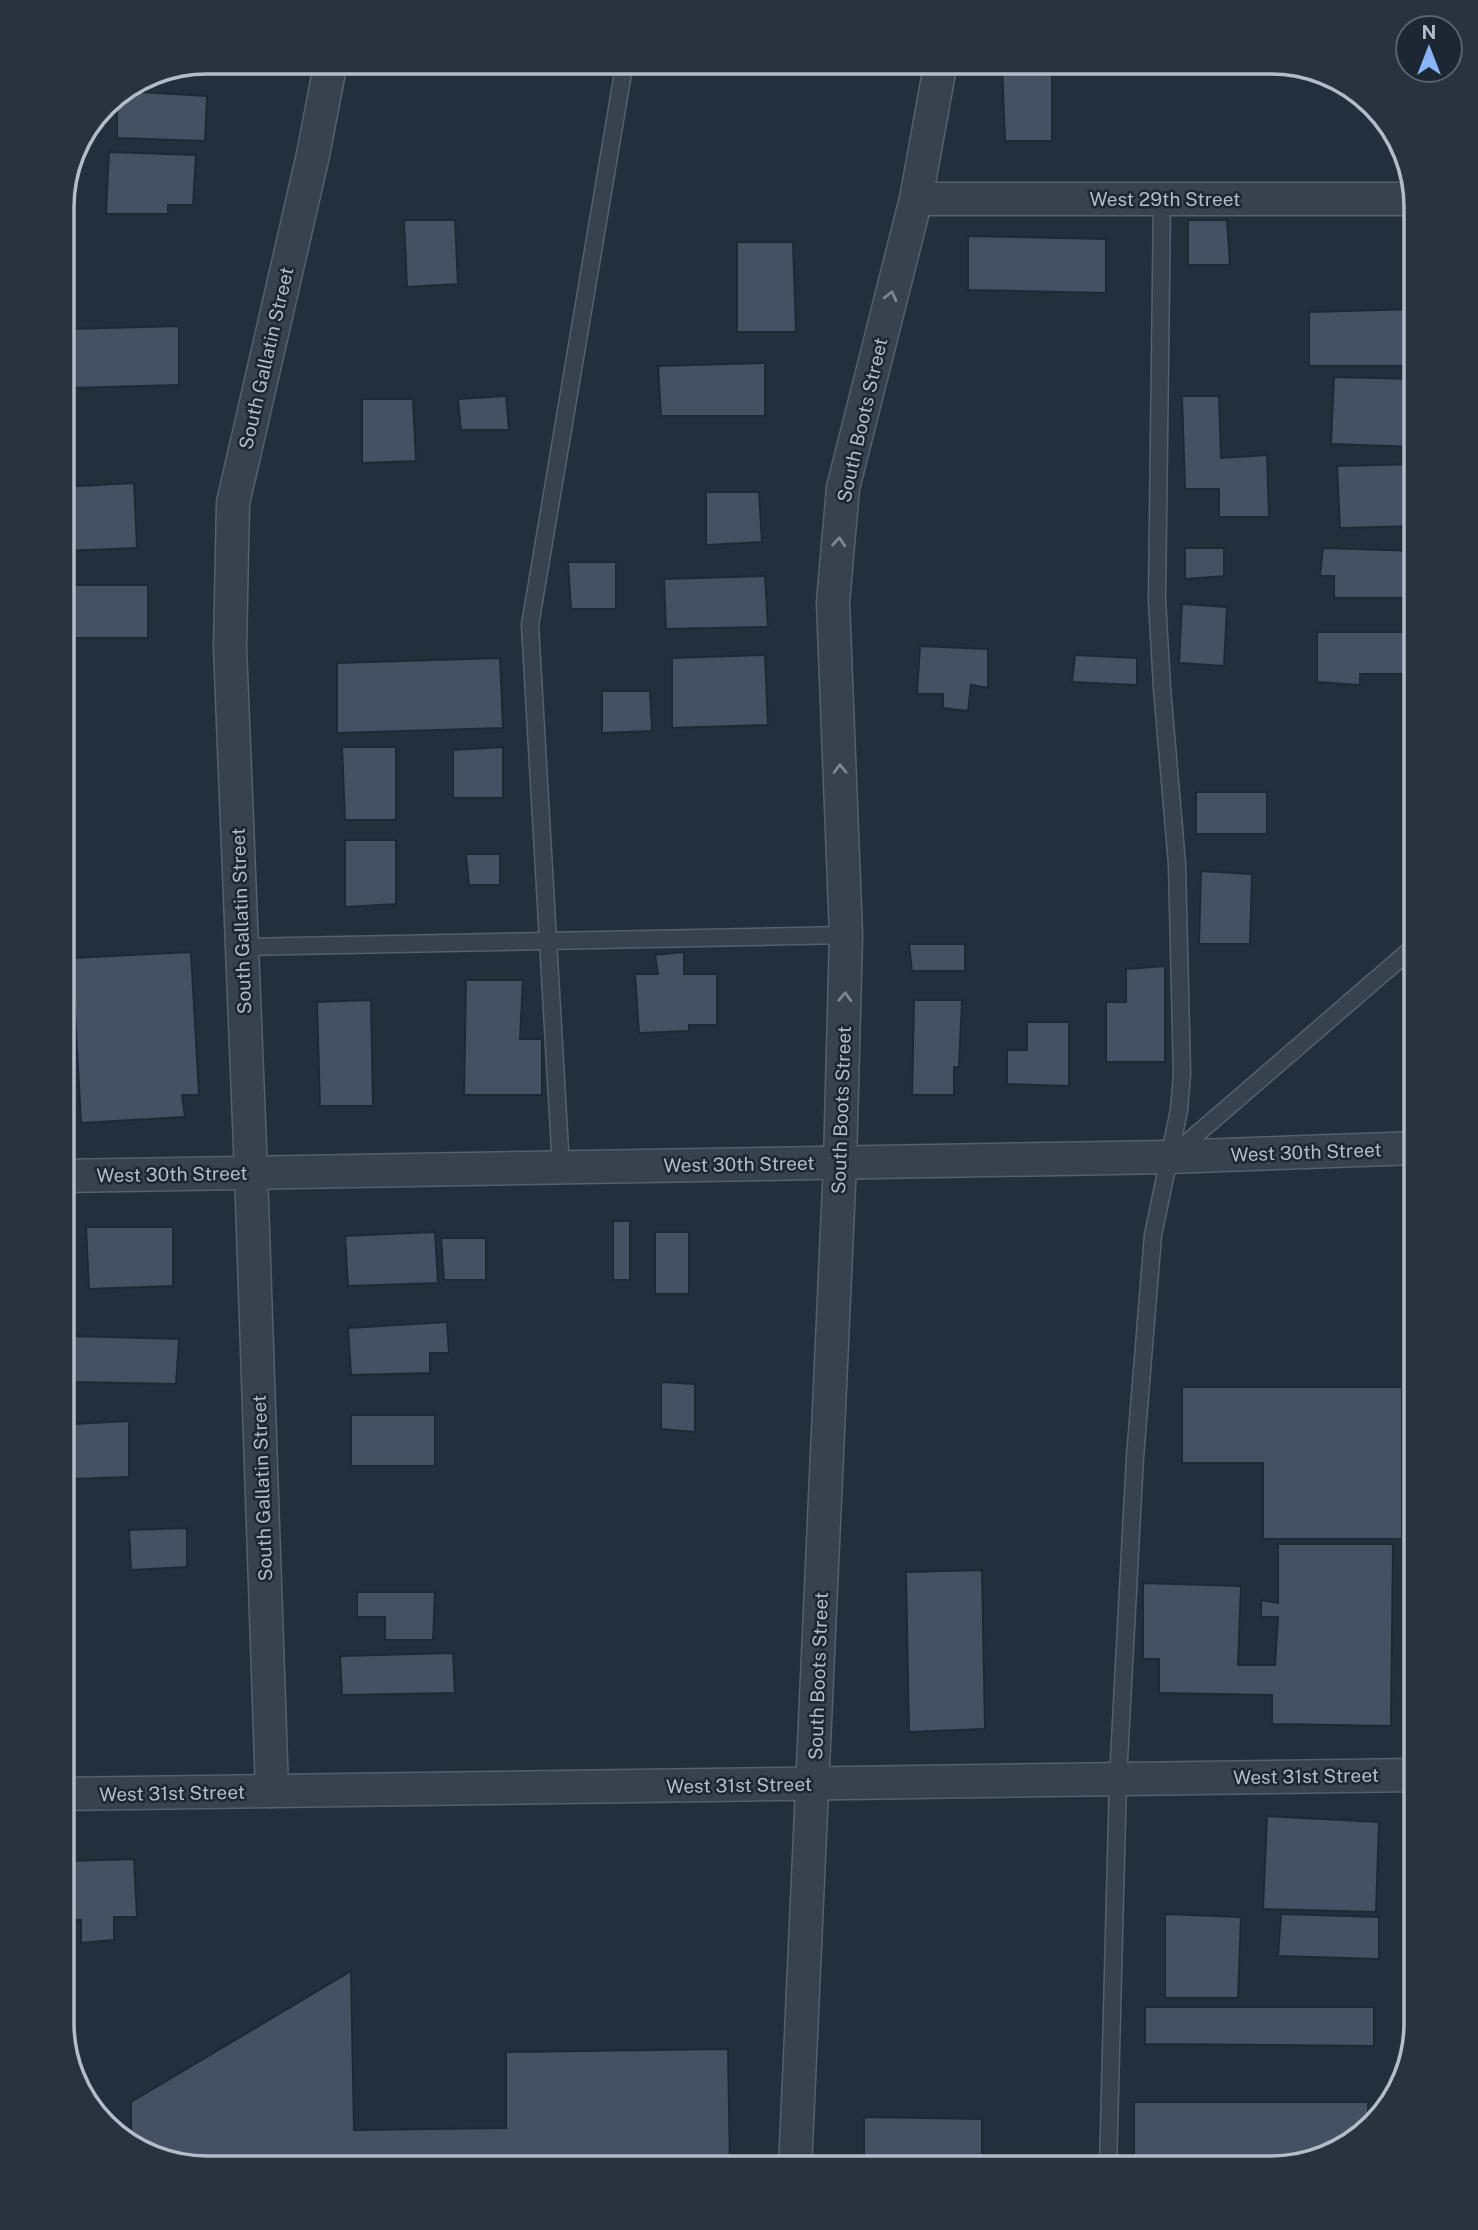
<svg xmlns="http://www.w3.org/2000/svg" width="1478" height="2230" viewBox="0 0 1478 2230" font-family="'Public Sans',sans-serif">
<rect width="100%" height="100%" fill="#242f3e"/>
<g fill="#455162" stroke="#1f2835" stroke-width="2">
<polygon points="1052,62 1052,141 1005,141 1002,65"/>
<polygon points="123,91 207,96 205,141 117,138 117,95"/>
<polygon points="109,152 196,155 193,205 168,205 168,214 106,214"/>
<polygon points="404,220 455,220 458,284 407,287"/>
<polygon points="1188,220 1227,220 1230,265 1188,265"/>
<polygon points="968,236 1106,239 1106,293 968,290"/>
<polygon points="737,242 793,242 796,332 737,332"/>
<polygon points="1417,309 1417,366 1309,366 1309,312"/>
<polygon points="179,326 179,385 69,388 67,329"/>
<polygon points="765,363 765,416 661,416 658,366"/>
<polygon points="1334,377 1417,379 1417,447 1331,444"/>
<polygon points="506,396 509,430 461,430 458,399"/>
<polygon points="1182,396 1219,396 1221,458 1267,455 1269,517 1219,517 1219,489 1185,489"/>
<polygon points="362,399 413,399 416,461 362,463"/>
<polygon points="1417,464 1417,526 1340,528 1337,466"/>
<polygon points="134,483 137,548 63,551 61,487"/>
<polygon points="706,492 759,492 762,542 706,545"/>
<polygon points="1185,548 1224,548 1224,576 1185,579"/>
<polygon points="1323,548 1417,551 1416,598 1334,598 1334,576 1320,576"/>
<polygon points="568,562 616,562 616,609 571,609"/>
<polygon points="765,576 768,627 666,629 664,579"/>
<rect x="61" y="585" width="87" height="53"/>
<polygon points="1182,604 1227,607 1224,666 1179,663"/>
<polygon points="1317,632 1405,632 1405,674 1360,674 1360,685 1317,682"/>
<polygon points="920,646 988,649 988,688 971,685 968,711 943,708 943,694 917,694"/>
<polygon points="765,655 768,725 672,728 672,658"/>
<polygon points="1075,655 1137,658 1137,685 1072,682"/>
<polygon points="500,658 503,728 337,733 337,663"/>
<polygon points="602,691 650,691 652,731 602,733"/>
<polygon points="342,747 396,747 396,820 345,820"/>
<polygon points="503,747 503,798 453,798 453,750"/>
<rect x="1196" y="792" width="71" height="42"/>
<polygon points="345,840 396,840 396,904 345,907"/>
<polygon points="466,854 500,854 500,885 469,885"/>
<polygon points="1201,871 1252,874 1250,944 1199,944"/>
<polygon points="909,944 965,944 965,971 912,971"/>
<polygon points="191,952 199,1095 182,1095 185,1117 81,1123 72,958"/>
<polygon points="684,952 684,974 717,974 717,1025 689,1025 689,1031 639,1033 635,974 658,974 655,955"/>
<polygon points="1165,966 1165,1062 1106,1062 1106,1002 1126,1002 1126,969"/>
<polygon points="466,980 523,980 520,1039 542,1039 542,1095 464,1095"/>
<polygon points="371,1000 373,1106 320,1106 317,1002"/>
<polygon points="914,1000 962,1000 959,1067 954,1067 954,1095 912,1095"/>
<polygon points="1027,1022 1069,1022 1069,1086 1007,1084 1007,1050 1027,1050"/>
<rect x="613" y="1221" width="17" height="59"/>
<polygon points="86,1227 173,1227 173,1286 89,1289"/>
<polygon points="435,1232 438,1283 348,1286 345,1236"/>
<rect x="655" y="1232" width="34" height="62"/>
<polygon points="441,1238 486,1238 486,1280 444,1280"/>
<polygon points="447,1322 449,1353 430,1353 430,1373 351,1375 348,1328"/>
<polygon points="72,1336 179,1339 176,1384 72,1382"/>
<polygon points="661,1382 695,1384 695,1432 661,1429"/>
<polygon points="1182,1387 1402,1387 1402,1539 1263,1539 1263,1463 1182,1463"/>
<rect x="351" y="1415" width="84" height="51"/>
<polygon points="129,1421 129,1477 72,1479 72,1424"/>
<polygon points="187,1528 187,1567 131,1570 129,1530"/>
<polygon points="1278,1544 1393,1544 1391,1726 1272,1724 1272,1695 1159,1693 1159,1659 1143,1659 1143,1583 1241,1586 1238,1665 1275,1665 1278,1617 1261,1617 1261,1600 1278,1603"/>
<polygon points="982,1570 985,1729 909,1732 906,1572"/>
<polygon points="357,1592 435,1592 433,1640 385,1640 385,1617 357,1617"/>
<polygon points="453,1653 455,1693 342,1695 340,1656"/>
<polygon points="1267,1816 1379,1822 1376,1912 1263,1909"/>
<polygon points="134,1859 137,1917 114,1917 114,1940 81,1943 81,1920 67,1920 67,1861"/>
<polygon points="1165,1914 1241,1917 1238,1998 1165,1998"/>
<polygon points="1281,1914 1379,1917 1379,1959 1278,1956"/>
<polygon points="351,1971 354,2130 506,2128 506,2052 728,2049 730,2169 197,2168 131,2147 131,2102"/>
<polygon points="1145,2007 1374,2007 1374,2046 1145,2044"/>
<polygon points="1134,2102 1368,2102 1368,2126 1344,2149 1272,2169 1134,2169"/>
<polygon points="864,2117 982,2119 982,2169 864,2169"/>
</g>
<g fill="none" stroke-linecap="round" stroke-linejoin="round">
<g stroke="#565f6c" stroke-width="19">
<g id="service">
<polyline points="243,947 846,935"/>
<polyline points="1175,1153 1417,944"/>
<polyline points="561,1168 530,625 625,61"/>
<polyline points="1108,2169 1118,1779 1135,1457 1153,1235 1179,1110 1182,1074 1177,864 1162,688 1157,600 1162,199"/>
</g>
</g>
<g stroke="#565f6c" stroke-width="35">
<g id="minor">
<polyline points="916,199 1415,199"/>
<polyline points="61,1176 1169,1157 1417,1148"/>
<polyline points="272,1791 251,1172 230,647 233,503 313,155 331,61"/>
<polyline points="61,1794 1417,1775"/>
<polyline points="795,2169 840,1163 846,935 833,602 843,488 916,199 941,61"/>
</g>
</g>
<use href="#service" stroke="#38414e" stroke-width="16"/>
<use href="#minor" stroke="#38414e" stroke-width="32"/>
</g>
<defs><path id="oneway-chevron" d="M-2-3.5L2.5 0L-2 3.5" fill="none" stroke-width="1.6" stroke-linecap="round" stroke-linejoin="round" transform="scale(1.75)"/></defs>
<g stroke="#7c8592">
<use href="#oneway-chevron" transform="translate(891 296) rotate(-76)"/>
<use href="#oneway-chevron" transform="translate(839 542) rotate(-85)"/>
<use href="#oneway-chevron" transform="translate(840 769) rotate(-92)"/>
<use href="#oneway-chevron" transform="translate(845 997) rotate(-88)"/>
</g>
<g text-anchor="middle" stroke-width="5" stroke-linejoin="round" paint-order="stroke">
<g font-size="19" fill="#b4bcc9" stroke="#1d2633">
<text x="1165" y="206">West 29th Street</text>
<text transform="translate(266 358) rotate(-77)" y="7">South Gallatin Street</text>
<text transform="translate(862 420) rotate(-77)" y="7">South Boots Street</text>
<text transform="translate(241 921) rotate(-92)" y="7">South Gallatin Street</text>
<text transform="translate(841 1110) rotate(-88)" y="7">South Boots Street</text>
<text transform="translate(1306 1152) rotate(-2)" y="7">West 30th Street</text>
<text transform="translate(739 1164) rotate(-1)" y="7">West 30th Street</text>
<text transform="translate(172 1174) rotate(-1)" y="7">West 30th Street</text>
<text transform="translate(262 1488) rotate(-92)" y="7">South Gallatin Street</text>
<text transform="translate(818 1676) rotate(-88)" y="7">South Boots Street</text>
<text transform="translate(1306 1776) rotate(-1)" y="7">West 31st Street</text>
<text transform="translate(739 1785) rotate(-1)" y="7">West 31st Street</text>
<text transform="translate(172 1793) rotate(-1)" y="7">West 31st Street</text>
</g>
</g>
<path d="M0 0H1478V2230H0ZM207 74H1271A133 133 0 0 1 1404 207V2023A133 133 0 0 1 1271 2156H207A133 133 0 0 1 74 2023V207A133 133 0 0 1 207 74Z" fill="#29323f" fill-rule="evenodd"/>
<path fill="none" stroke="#b4bcc9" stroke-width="3.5" d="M207 74H1271A133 133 0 0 1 1404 207V2023A133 133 0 0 1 1271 2156H207A133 133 0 0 1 74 2023V207A133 133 0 0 1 207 74Z"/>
<g transform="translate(1429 49)"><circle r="33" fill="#1d2633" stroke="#59626f" stroke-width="2"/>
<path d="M0-5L12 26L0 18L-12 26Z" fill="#8ab4f8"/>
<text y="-10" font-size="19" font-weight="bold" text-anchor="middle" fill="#b4bcc9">N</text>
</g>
</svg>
